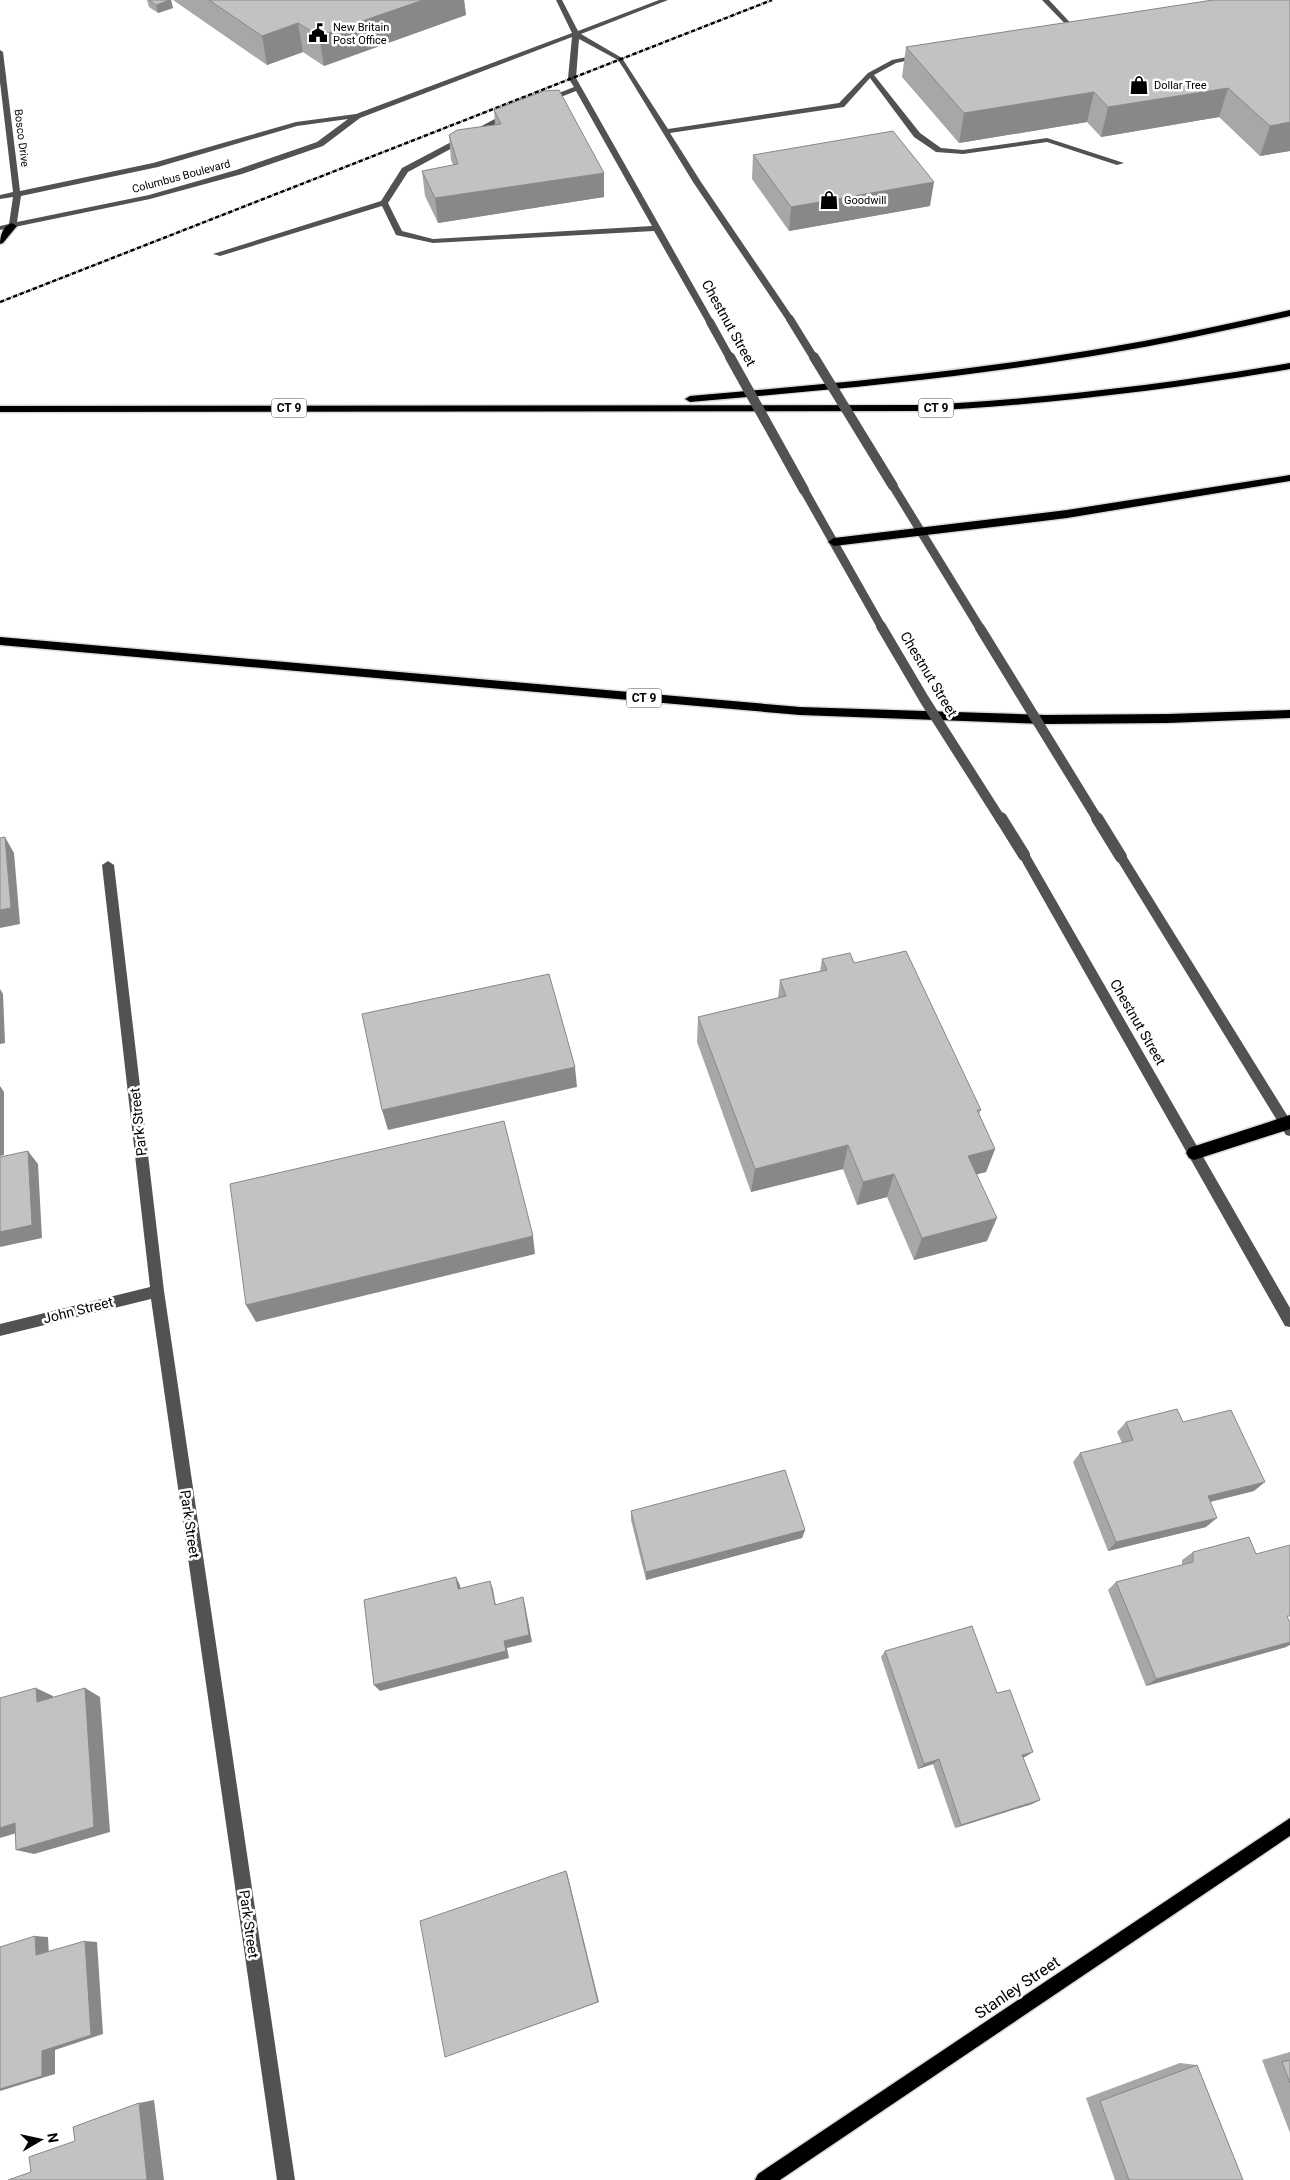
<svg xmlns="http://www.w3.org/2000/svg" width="1290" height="2180" viewBox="0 0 1290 2180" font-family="Roboto,sans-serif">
<rect width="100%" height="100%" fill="#fff"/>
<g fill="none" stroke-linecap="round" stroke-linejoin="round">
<g stroke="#dbdbdb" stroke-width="3">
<polygon id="major" points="1290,1818 1290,1836 780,2180 755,2180 758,2174"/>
</g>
<g stroke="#dbdbdb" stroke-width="3">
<g id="highway">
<path d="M12,223l5,3 -14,17 -3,1c0,-9 3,-18 12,-21z"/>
<path d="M1290,310v6c-74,17 -148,33 -223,44 -125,20 -251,31 -377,42l-5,-3 5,-3c126,-11 252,-22 377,-42 75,-11 149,-27 223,-44z"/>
<path d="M1290,363v6c-122,21 -245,36 -369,42l-921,1v-6l921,-1c124,-6 247,-21 369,-42z"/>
<polygon points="1290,475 1290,481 1067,518 834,546 828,542 834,538 1067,510"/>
<polygon points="0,637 800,707 1045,715 1168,714 1290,710 1290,718 1168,723 1045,724 800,715 0,645"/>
<polygon points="1290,1115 1290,1129 1194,1160 1189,1158 1186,1153 1189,1148"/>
</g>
</g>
<g fill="#525252" fill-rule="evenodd">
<path d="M556,0h6l16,31 81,-31h9l-87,34 41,24 46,71 171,-26 29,-30 24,-13 30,-6 2,1v2l-28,6 -22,12 46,58 21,15 22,2 84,-12 77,25 -7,2 -70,-23 -84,12 -27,-2 -22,-15 -44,-59 -26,29 -174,26 31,49 93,137 -4,3 -3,-1 -94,-139 -69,-113 -6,-9 -39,-21 -3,39 138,244 -1,2 -7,-2 -52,-91 -221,12 -37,-8 -14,-29 -162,50 -7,-2 168,-53 21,-33 108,-57h3v4l-105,57 -20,31 14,28 31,8 219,-13 -76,-135 -28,11 -7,-2 33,-13 -6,-9 4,-41 -212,81 -37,28 -81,28 -92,25 -150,31v-4l9,-2 4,-27 -13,2v-4l13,-3 -13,-110v-32l3,2 17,139 133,-28 143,-41 60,-8 216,-81zM348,119l-31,23 -81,28 -87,25 -132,27 4,-26 137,-29 139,-41z"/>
<polygon points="1042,0 1049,0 1079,32 1079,34 1075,34"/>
<polygon points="893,483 898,486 984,626 984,630 976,630 888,486"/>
<polygon points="804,487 809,490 886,626 885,628 877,628 876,626 799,490"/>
<polygon points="1024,851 1028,852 1290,1308 1290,1327 1285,1326 1020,858 1018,855"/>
<polygon points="1121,853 1125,854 1290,1120 1290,1136 1286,1135 1117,860 1115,857 1117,854"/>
<polygon points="108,861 114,865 164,1291 295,2180 277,2180 151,1299 0,1336 0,1324 150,1287 102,865"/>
</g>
<use href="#major" fill="#000" fill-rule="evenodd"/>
<use href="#highway" fill="#000" fill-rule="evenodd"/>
<polyline stroke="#000" stroke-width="2.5" stroke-dasharray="4.5 1 0.5 1" stroke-linecap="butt" points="0,302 772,0"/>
<g stroke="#525252" stroke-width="8">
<polyline points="790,319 814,358"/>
<polyline points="710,322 730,358"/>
</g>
<g stroke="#525252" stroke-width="10">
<polyline points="730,357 804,490"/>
<polyline points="814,357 893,486"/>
<polyline points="881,626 924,699 1001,820"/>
<polyline points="980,628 1098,820"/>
</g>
<g stroke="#525252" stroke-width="12">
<polyline points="1001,818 1024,855"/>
<polyline points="1097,818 1121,857"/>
</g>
</g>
<g fill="#a7a7a7">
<polygon points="147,0 171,0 173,8 158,13 149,7"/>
<polygon points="173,0 464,0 466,15 324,66 303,52 267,65"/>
<polygon points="1213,0 1290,151 1260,156 1219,117 1101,137 1087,122 959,143 902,77 906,47"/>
<polygon points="494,110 604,197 438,223 425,196 422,171 453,165 451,160 449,135 495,125"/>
<polygon points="753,155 930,206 789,231 752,179"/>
<polygon points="822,959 854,963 981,1110 979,1114 995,1149 986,1172 977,1174 987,1241 914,1260 887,1197 857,1205 843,1169 751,1192 697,1042 698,1017 778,998 780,980 820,971"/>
<polygon points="1126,1422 1183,1422 1254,1491 1210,1502 1206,1527 1108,1551 1073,1462 1080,1453 1122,1443 1117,1432"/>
<polygon points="631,1511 805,1530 802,1538 646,1580 631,1520"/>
<polygon points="1193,1552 1256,1554 1288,1620 1286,1647 1146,1686 1108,1590 1116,1582 1182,1565 1182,1560"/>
<polygon points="885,1651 997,1693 1025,1757 1023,1757 1040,1800 1032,1804 955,1828 933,1764 918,1769 881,1657"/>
<polygon points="1290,2052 1290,2133 1262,2060"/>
<polygon points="1180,2063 1197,2065 1243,2180 1115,2180 1086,2098"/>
</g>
<g fill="#888">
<polygon points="170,0 171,0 173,8 158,13 156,5"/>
<polygon points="423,0 464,0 466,15 324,66 319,36"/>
<polygon points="298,23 303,52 267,65 262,36"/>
<polygon points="1228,88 1219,117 1101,137 1108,107"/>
<polygon points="1094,92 1087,122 959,143 964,113"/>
<polygon points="1290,122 1290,151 1260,156 1270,126"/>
<polygon points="604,173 604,197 438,223 435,198"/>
<polygon points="934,182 930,206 789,231 791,207"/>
<polygon points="5,837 14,853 20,924 0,928 0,910"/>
<polygon points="0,989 3,994 5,1043 0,1044"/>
<polygon points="575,1067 577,1087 388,1130 382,1110"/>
<polygon points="0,1086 4,1092 4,1155 0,1156"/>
<polygon points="848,1145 843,1169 751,1192 755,1169"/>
<polygon points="995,1149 986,1172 959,1179 968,1156"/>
<polygon points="28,1151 38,1164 42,1238 0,1247 0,1232"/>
<polygon points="894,1174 887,1197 857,1205 863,1182"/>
<polygon points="997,1218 987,1241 914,1260 922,1238"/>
<polygon points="533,1236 535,1254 256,1322 246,1305"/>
<polygon points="1265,1482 1254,1491 1197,1505 1208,1496"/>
<polygon points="1217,1518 1206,1527 1108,1551 1116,1542"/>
<polygon points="805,1530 802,1538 646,1580 646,1572"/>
<polygon points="456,1577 460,1585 462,1597 458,1589"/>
<polygon points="490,1581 493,1589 497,1612 495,1605"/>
<polygon points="523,1597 525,1605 532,1642 507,1648 509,1658 380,1691 374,1685 504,1641"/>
<polygon points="1290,1642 1290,1645 1286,1647 1146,1686 1156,1679"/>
<polygon points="36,1688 53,1696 53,1710 37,1702"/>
<polygon points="85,1688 100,1697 110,1832 34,1854 16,1850"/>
<polygon points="1033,1752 1025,1757 1015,1760 1022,1755"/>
<polygon points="939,1759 933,1764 918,1769 924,1764"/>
<polygon points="1040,1800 1032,1804 955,1828 961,1825"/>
<polygon points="15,1823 33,1828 0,1838 0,1828"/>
<polygon points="566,1871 567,1873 599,2002 450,2055"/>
<polygon points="35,1936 48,1937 49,1956 36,1955"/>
<polygon points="85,1941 97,1942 103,2034 55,2050 55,2074 0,2091 0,2089"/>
<polygon points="154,2100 164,2180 147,2180 139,2103"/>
</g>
<g fill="#c2c2c2" stroke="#888">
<polygon points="149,0 170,0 156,5"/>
<polygon points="209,0 423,0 319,36 298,23 262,36"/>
<polygon points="1213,0 1290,0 1290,122 1270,126 1228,88 1108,107 1094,92 964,113 906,47"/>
<polygon points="559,90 604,173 435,198 422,171 458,164 449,135 457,130 501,124 494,110 544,91"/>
<polygon points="893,131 934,182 791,207 753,155"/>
<polygon points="5,837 11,908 0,910 0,838"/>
<polygon points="906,951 981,1110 977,1110 995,1149 968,1156 997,1218 922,1238 894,1174 863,1182 848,1145 755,1169 698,1017 786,996 780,980 827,970 822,959 850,953 854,963"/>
<polygon points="549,974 575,1067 382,1110 362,1014"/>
<polygon points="504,1121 533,1236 246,1305 230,1184"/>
<polygon points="28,1151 32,1225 0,1232 0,1157"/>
<polygon points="1177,1409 1183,1422 1231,1410 1265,1482 1208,1496 1217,1518 1116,1542 1080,1453 1133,1440 1126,1422"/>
<polygon points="785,1470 805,1530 646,1572 631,1511"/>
<polygon points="1249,1537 1256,1554 1290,1545 1290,1616 1287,1616 1290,1623 1290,1642 1156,1679 1116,1582 1193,1562 1193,1552"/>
<polygon points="456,1577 458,1589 490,1581 495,1605 523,1597 529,1635 504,1641 506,1651 374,1685 364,1600"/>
<polygon points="972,1626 997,1693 1010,1690 1033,1752 1022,1755 1040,1800 961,1825 939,1759 924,1764 885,1651"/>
<polygon points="36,1688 37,1702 85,1688 94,1827 16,1850 15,1823 0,1828 0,1698"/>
<polygon points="566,1871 598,2002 445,2057 420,1921"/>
<polygon points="35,1936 36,1955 85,1941 91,2035 42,2051 42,2076 0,2089 0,1947"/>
<polygon points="1290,2060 1290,2083 1282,2062"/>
<polygon points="1197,2065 1243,2180 1129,2180 1100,2101"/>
<polygon points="139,2103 147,2180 8,2180 31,2172 29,2157 75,2141 73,2127"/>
</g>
<defs>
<g id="civic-bare" transform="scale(1.5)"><path d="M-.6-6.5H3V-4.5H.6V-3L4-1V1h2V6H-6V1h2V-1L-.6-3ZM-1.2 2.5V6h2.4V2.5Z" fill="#000" stroke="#fff" stroke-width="2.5" paint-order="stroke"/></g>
<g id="shop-bare" transform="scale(1.5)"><path d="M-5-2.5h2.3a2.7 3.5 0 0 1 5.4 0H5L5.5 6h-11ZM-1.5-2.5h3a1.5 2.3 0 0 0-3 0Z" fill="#000" stroke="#fff" stroke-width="2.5" paint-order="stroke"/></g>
</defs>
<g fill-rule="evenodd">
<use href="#civic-bare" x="318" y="33"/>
<use href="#shop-bare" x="1139" y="85"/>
<use href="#shop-bare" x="829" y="200"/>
</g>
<g text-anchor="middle" stroke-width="5" stroke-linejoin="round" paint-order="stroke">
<g font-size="11" fill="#000" stroke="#fff" text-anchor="start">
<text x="333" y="31">New Britain<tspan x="333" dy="13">Post Office</tspan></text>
<text x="1154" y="89">Dollar Tree</text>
<text x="844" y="204">Goodwill</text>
</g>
<g font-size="11" fill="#000" stroke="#fff">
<text transform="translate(22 138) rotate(83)" y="4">Bosco Drive</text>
<text transform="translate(181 176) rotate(-15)" y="4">Columbus Boulevard</text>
</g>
<g fill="#fff" stroke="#4c4c4c" stroke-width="1">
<rect x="271.5" y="398.5" width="35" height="19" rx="4"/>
<rect x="918.5" y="398.5" width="35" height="19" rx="4"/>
<rect x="626.5" y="688.5" width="35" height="19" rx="4"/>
</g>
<g font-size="12" font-weight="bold" fill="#000">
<text x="289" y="412">CT 9</text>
<text x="936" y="412">CT 9</text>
<text x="644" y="702">CT 9</text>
</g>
<g font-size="14" fill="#000" stroke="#fff">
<text transform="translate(729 323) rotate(61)" y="5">Chestnut Street</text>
<text transform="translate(929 674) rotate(59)" y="5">Chestnut Street</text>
<text transform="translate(1138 1022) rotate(60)" y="5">Chestnut Street</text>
<text transform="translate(138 1122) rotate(-96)" y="5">Park Street</text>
<text transform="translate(78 1310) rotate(-14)" y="5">John Street</text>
<text transform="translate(190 1524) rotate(82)" y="5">Park Street</text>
<text transform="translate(249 1924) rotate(82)" y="5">Park Street</text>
</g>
<g font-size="16" fill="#000" stroke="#fff">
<text transform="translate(1017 1987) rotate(-34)" y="6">Stanley Street</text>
</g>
</g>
<g transform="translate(40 2140) rotate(81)" stroke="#ffffff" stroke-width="4" paint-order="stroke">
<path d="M0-4L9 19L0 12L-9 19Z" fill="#000000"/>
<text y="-8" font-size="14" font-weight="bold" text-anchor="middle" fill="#000000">N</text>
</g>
</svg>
